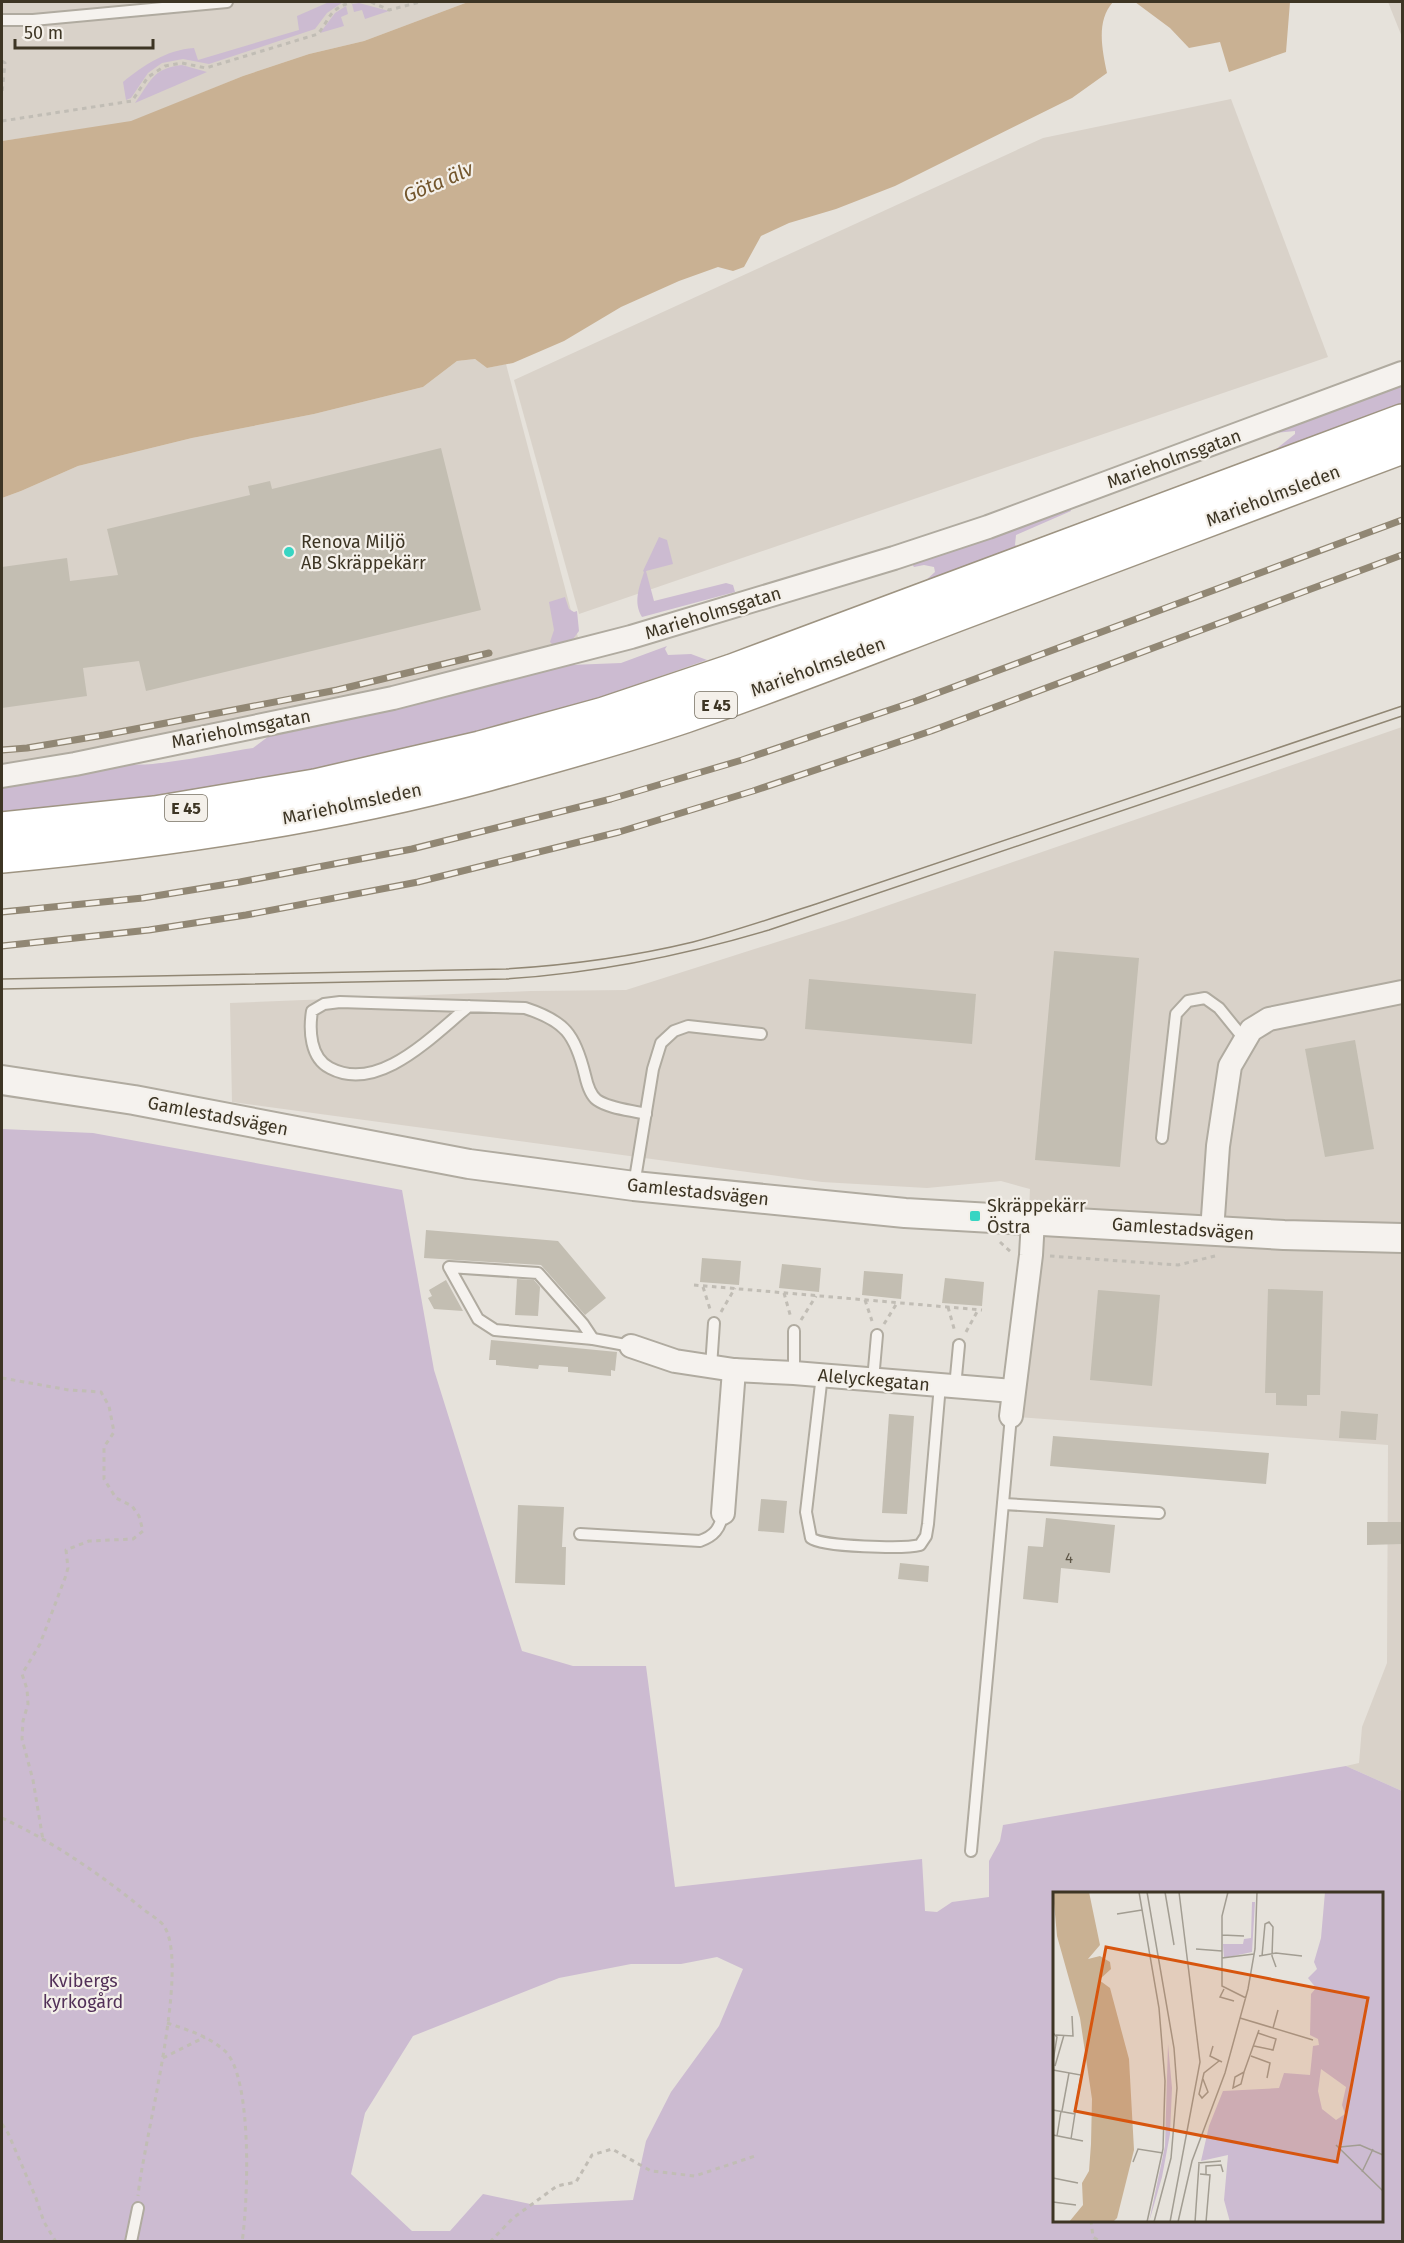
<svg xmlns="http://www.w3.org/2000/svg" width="1404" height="2243" viewBox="0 0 1404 2243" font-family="'Fira Sans',sans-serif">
<rect width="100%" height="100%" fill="#e6e2db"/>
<g fill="#d9d2c9">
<polygon points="2,2 468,2 364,41 309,54 243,76 131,122 2,141"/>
<polygon points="1388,2 1402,2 1402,37"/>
<polygon points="1231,99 1328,357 579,614 514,380 1043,138"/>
<polygon points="475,359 487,368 506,364 580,645 393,692 2,771 2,498 21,491 78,466 192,438 314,414 423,387 457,361"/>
<polygon points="1402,727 1402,1791 1346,1766 1359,1763 1362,1727 1387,1663 1388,1445 1018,1417 1030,1189 1001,1181 927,1188 822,1182 232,1102 230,1003 531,991 626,990 846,920"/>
</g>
<g fill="#ccbbd1" fill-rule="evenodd">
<path d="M329,2h14l-16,11 -12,16 -106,35 -26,-5 -21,4 -14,10 -17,25 -5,2 -3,-18c21,-17 43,-32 71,-34l4,12 101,-30 -2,-14z"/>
<polygon points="359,3 389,11 365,19 362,10 354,12 352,4"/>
<polygon points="346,6 348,14 341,17 344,26 320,33 335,13"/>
<path d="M182,65l25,7 -72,31c15,-20 17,-35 47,-38z"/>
<polygon points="1402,384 1402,406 927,586 925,581 935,572 934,567 924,565 914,567 912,564 1070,508 1071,511 1016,535 1015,545 1017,546 1275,450 1295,434 1295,431 1275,433"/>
<path d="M659,537l8,3 6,24 -27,7 8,30 72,-18 7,2 2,7 -93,25c-9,-15 -3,-29 2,-45l-1,-1z"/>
<polygon points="565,597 569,609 574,612 577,611 579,631 573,639 553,645 550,642 554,630 549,602"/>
<path d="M667,646l-2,3 3,6 23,-1 16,6 -143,50 -96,26 -227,51 -239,30v-30l126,-24c12,7 99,-11 118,-14l7,-1 16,-12 126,-27 175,-44 51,-2z"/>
<path d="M2,1129l91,4 309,57 32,180 88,281 51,15h73l29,221 247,-28 3,52 12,1 15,-10 37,-5v-36l11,-20 3,-16 343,-59 56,25v450l-1400,1zM1054,1894h328v326h-328zM717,1957l26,12 -24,57 -48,66 -25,49 -13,59 -98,5 -52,-11 -33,37h-38l-61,-57 14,-61 48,-77 146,-58 72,-14h50z"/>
</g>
<g fill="#c9b193">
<path d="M468,2h645c-17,19 -11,47 -6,71l-35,25 -177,88 -59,23 -47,14 -28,13 -17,31 -11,4 -15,-4 -39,14 -58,26 -57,34 -51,22 -26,5 -12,-9 -18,2 -34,26 -109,27 -122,24 -114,28 -57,25 -19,7v-357l129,-20 112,-45 66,-22 55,-13z"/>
<polygon points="1135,2 1290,2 1286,52 1229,72 1220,42 1189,48 1170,28"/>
</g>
<g fill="#c3beb2">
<polygon points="441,448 481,610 146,691 139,661 83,668 87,696 2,708 2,567 67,558 70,581 118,575 107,529 250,495 248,486 270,481 272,489"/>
<polygon points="1054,951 1139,958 1120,1167 1035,1160"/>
<polygon points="809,979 976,994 972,1044 805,1029"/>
<polygon points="1355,1040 1374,1149 1325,1157 1305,1049"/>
<polygon points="426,1230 558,1241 606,1298 585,1315 541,1265 424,1258"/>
<polygon points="702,1258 741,1261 739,1285 700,1282"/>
<polygon points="782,1264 821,1268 819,1292 779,1288"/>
<polygon points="864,1271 903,1274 901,1299 862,1295"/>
<polygon points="945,1278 984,1282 982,1306 942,1303"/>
<polygon points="517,1279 534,1280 540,1287 538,1316 515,1315"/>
<polygon points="446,1280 463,1311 434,1309 428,1298 432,1296 429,1290"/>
<polygon points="1268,1289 1323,1291 1320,1395 1307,1395 1307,1406 1276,1405 1276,1393 1265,1393"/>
<polygon points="1098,1290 1160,1295 1152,1386 1090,1380"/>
<polygon points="491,1340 617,1352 615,1371 611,1370 611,1376 568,1372 568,1367 539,1365 538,1369 496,1365 496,1360 489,1360"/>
<polygon points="1341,1411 1378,1414 1376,1440 1339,1438"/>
<polygon points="889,1414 914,1416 907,1514 882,1513"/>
<polygon points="1053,1436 1269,1453 1266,1484 1050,1466"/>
<polygon points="761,1499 787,1501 784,1533 758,1531"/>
<polygon points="518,1505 564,1507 562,1547 566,1547 565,1585 515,1583"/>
<polygon points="1046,1518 1115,1525 1110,1573 1061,1568 1058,1603 1023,1599 1028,1546 1043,1547"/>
<polygon points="1367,1522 1402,1522 1402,1544 1367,1545"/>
<polygon points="900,1563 929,1566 928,1582 898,1579"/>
</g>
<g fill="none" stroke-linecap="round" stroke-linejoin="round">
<g stroke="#b0aba0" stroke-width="14">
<g id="service">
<polyline points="2,20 33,20 227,2"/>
<path d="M469,1006c-36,29 -90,88 -139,62 -20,-10 -21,-38 -18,-57l12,-7 16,-2 185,6c40,13 50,26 60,67 2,9 5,20 12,25 13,9 34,10 49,14"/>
<polyline points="1162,1138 1176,1014 1188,1001 1205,998 1219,1008 1245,1040"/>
<polyline points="634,1185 653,1069 661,1043 674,1031 688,1026 761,1034"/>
<polygon points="449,1267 538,1273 583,1324 593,1339 495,1330 478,1319"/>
<polyline points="794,1331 794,1373"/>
<polyline points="593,1339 631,1346"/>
<polyline points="711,1367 714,1323"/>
<path d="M822,1375l-16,137 5,26c11,9 94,11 109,7l6,-9 2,-12 12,-139"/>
<polyline points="873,1380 877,1335"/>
<polyline points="955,1387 959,1345"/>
<polyline points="1003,1504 1159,1513"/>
<path d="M580,1534l120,7c14,-5 20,-12 23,-28"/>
<polyline points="971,1851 1011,1416"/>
<polyline points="131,2242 138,2208"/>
</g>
</g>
<g stroke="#b0aba0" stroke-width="26">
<g id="minor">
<polyline points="2,776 75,764 393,698 631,637 894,558 988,527 1402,373"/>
<polyline points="1212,1231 1218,1146 1230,1066 1251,1030 1269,1019 1402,992"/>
<polyline points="631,1346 675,1361 734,1370 794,1373 1013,1391"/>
<polyline points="1011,1416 1031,1255 1033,1220"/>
<polyline points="723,1513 734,1370"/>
</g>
</g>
<g stroke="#b0aba0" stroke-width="32">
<polyline id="tertiary" points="2,1080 134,1100 469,1164 634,1186 905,1213 1284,1235 1402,1238"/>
</g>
<g stroke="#9e9482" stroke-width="36">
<g id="trunk">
<polyline points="2,829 155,813 315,786 480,748 604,714 732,671 1402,421"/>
<path d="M2,856c163,-15 327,-39 486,-82 66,-18 132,-36 197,-58 93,-32 184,-68 276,-103 147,-55 294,-111 441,-166"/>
</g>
</g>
<g stroke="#c1bdb5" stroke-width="3" stroke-dasharray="4.5 4.5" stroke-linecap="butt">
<polyline points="371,2 389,10 420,2"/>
<polyline points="2,61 5,63 2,93"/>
<path d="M2,121l130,-20 16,-24 17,-11 17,-3 24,5 112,-34c13,-17 11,-25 34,-32"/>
<polyline points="1000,1242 1011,1252"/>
<polyline points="1050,1256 1178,1265 1215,1256"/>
<polyline points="694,1285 982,1310"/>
<polyline points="703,1287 710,1309"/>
<polyline points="784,1293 791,1318"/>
<polyline points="865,1300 872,1321"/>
<polyline points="948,1307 955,1332"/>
<polyline points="721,1312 735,1288"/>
<polyline points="801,1320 816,1296"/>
<polyline points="884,1324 897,1303"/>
<polyline points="966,1332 978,1310"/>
<polyline points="2,1378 69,1390 101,1392 109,1406 114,1432 104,1447 104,1479 116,1498 132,1506 139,1516 143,1531 133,1539 89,1541 66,1550 68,1568 65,1578 40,1644 22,1674 27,1689 28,1704 23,1721 22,1739 33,1780 43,1840"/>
<path d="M2,1818c50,23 98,56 141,91 6,5 17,11 21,17 27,41 -21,216 -26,270"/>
<path d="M167,2023c21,7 41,13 58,28 28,27 23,152 17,191"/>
<polyline points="163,2058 205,2037"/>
<polyline points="2,2124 8,2133 36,2198 44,2222 56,2242"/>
<polyline points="1091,2220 1093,2237 1101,2242"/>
<polyline points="490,2242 513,2218 557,2186 576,2182 592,2155 612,2149 651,2171 695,2176 755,2156"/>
</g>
<use href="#service" stroke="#f5f2ee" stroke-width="10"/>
<use href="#minor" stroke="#f5f2ee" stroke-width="22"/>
<use href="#tertiary" stroke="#f5f2ee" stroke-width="28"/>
<use href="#trunk" stroke="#fff" stroke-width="33"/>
<g stroke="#918774" stroke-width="1.5">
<path d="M2,979l504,-10c63,-4 125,-12 187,-27 42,-11 82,-25 123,-38l586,-198"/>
<path d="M2,989l504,-10c90,-6 176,-23 263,-49l633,-214"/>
</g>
<g stroke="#918774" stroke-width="7">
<g id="rail">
<polyline points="2,750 27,748 104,735 337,690 489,653"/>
<polyline points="2,912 143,898 240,882 412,849 611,799 742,760 916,701 1402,520"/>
<polyline points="2,946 149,930 246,915 418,882 619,832 753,791 931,731 1402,555"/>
</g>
</g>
<use href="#rail" stroke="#f4f0ea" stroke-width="4.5" stroke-dasharray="14" stroke-linecap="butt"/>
</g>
<g fill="#37d5c3" stroke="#f4f0ea" stroke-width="2">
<circle cx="289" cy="552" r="6"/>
<rect x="969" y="1210" width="12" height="12" rx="3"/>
</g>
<g text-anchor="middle" stroke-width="4.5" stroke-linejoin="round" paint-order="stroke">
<g font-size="15" fill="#5e5748">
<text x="1069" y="1563">4</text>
</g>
<g fill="#f4f0ea" stroke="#746d5f" stroke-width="1.5">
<rect x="695" y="692" width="42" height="26" rx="4.5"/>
<rect x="165" y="795" width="42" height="26" rx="4.5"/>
</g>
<g font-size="16" font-weight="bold" fill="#3d3524">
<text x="716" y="711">E 45</text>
<text x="186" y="814">E 45</text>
</g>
<g font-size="18" fill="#3d3524" stroke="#f4f0ea">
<text transform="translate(1174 459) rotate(-20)" y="6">Marieholmsgatan</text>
<text transform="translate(1273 496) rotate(-21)" y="6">Marieholmsleden</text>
<text transform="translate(713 613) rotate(-17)" y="6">Marieholmsgatan</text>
<text transform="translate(818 667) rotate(-20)" y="6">Marieholmsleden</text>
<text transform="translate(241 729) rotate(-11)" y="6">Marieholmsgatan</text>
<text transform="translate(352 804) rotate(-12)" y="6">Marieholmsleden</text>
<text transform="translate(218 1116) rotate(11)" y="6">Gamlestadsvägen</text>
<text transform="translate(698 1192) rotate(6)" y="6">Gamlestadsvägen</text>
<text transform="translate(1183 1229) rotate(4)" y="6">Gamlestadsvägen</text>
<text transform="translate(874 1380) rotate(5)" y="6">Alelyckegatan</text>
</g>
<g font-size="18" fill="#3d3524" stroke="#f4f0ea" text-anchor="start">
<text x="301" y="548">Renova Miljö<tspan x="301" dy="21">AB Skräppekärr</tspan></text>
<text x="987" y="1212">Skräppekärr<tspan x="987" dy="21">Östra</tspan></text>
</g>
<g font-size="18" fill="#533159" stroke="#f4f0ea">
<text x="83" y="1987">Kvibergs<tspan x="83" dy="21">kyrkogård</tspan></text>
</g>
<g font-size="20" font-style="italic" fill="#73562d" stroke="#f4f0ea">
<text transform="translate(438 182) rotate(-23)" y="7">Göta älv</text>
</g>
</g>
<g transform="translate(1053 1892)">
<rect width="330" height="330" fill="#e6e2db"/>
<path d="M272,0h58v330h-153l-6,-22 4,-45 -27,6 8,-35 14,-35 56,-3 5,-15 26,2 3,-29 6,-1 -1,-6 -8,-4 1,-41 5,-6 -8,-10 9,-9 -3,-7 7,-24zM268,177l25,18 -4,18 3,9 -9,6 -14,-11 -4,-18zM199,10h3l-3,50 -28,6 -1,-14h20l1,-5 7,-1zM115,152l4,44 -2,46 -8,43 -13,45 16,-76z" fill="#ccbbd1" fill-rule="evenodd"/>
<path d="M0,0h36l11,53 -12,14 12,-3 10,6 1,7 -12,11 11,8 19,71 5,91 -17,68 -4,4h-44l14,-17 -1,-22 7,-12 2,-27 1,-45 -12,-81 -23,-82z" fill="#c9b193"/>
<path fill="none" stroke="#a29d92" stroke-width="1.5" d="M86,0l20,116 6,73 -2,68 -16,73M94,0l27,156 3,40 -6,70 -17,64M112,0l9,53M175,0l-6,24v70l24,12M64,22l25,-4M169,43l22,1M143,57l26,2M206,64l17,-3 26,3M209,64l3,-32 4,-2 4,5 -1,29 4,11M169,66l32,-4M171,97l-4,8 14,4M187,126l73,22M220,136l5,-18M0,141l4,4 -4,24M3,143l17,1 -1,-20M160,154l-3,10 12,6M201,154l19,4 3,-11 -18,-6M198,164l19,7 -3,15M2,174l9,-31M0,178l28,5 -10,64M191,180l15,-42M191,180l-3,12 -8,4 2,-11zM150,187l5,13 -6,6 -3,-4 5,-21 15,-12M0,218l22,4M9,219l7,-38M0,243l30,6M4,244l4,-25M283,253l47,46M287,255l20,-2 23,10M80,270l5,-13 25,4M145,271l23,-2M309,280l11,-23M147,282l10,1 -4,47M153,282v-8l15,-1 2,7M0,286l25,5M0,310l23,3M117,330l30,-160 -21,-170M125,330l14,-61 33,-88 23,-84 7,-40 2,-57M142,330l4,-58"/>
<path fill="#d7550e" fill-opacity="0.15" stroke="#d7550e" stroke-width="3" d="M53,55l262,51 -31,164 -262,-51z"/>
<rect width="330" height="330" fill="none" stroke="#3d3524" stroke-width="3"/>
</g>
<rect width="1404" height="2243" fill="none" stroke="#3d3524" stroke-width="6"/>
<path d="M15 39v9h138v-9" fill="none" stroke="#3d3524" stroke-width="3"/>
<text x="24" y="39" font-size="18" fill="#3d3524" stroke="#f4f0ea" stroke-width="4.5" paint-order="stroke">50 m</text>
</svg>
